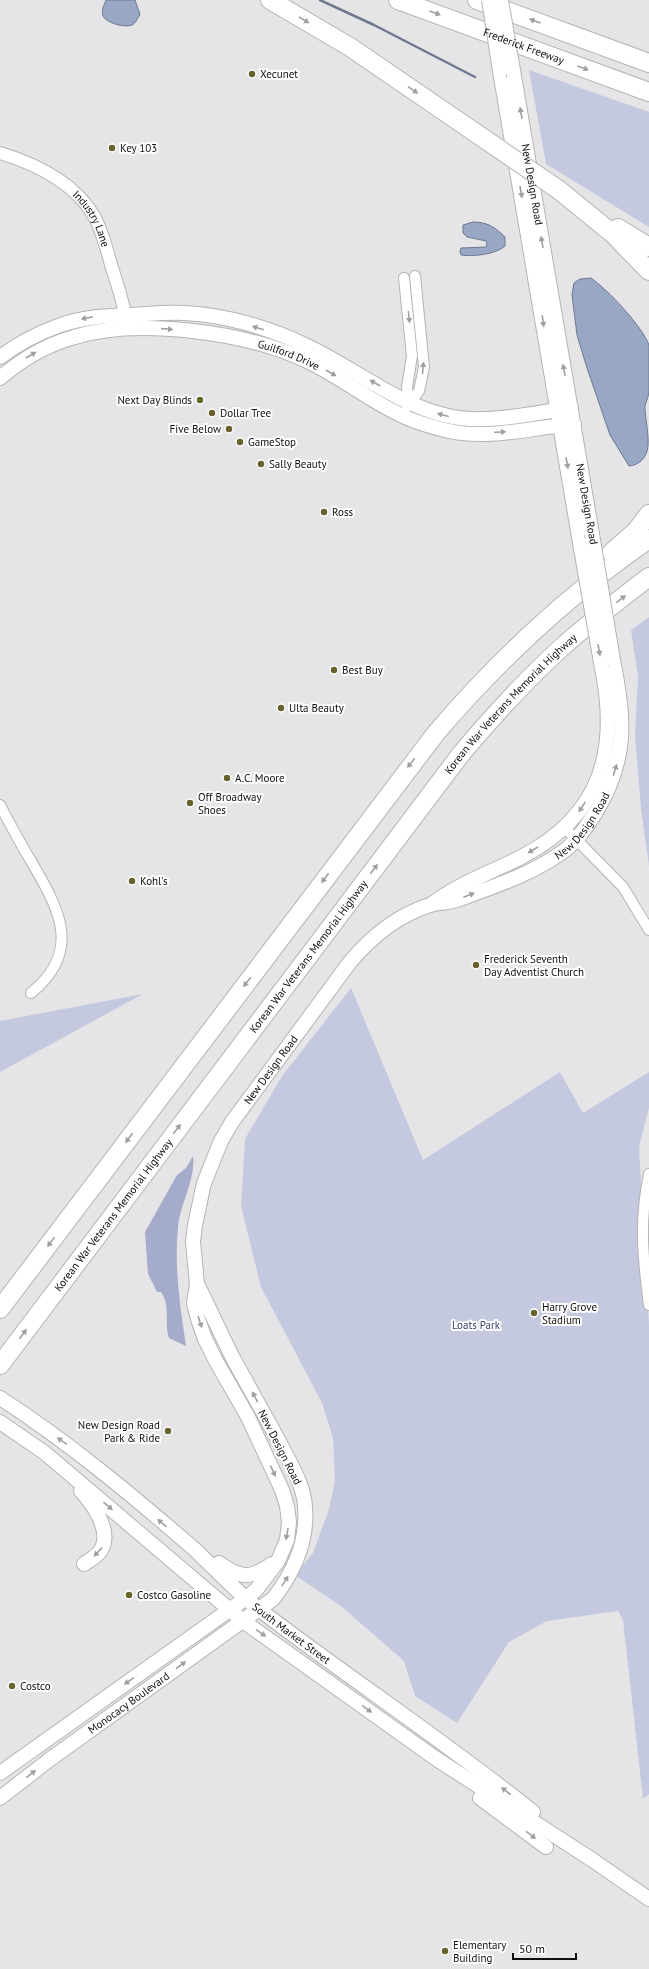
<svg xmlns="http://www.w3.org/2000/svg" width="649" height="1969" viewBox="0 0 649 1969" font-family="'PT Sans',sans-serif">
<rect width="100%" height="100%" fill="#e5e5e7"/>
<g fill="#c5c9df">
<polygon points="529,70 649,112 649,227 546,164"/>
<polygon points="649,617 649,866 641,809 635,735 638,676 631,630"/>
<polygon points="351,988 423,1160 560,1072 583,1113 649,1072 649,1108 639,1147 649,1324 649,1794 643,1799 623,1620 618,1611 547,1621 509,1642 457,1723 415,1696 404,1661 342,1607 295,1575 313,1553 329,1509 335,1481 333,1438 322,1403 261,1287 241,1206 245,1139 282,1076"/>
<polygon points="143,994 0,1072 0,1021"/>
</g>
<path fill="#a5abca" d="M193,1156c3,24 -13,47 -15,71 -4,40 2,79 8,119l-17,-8c-5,-15 2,-32 -8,-46h-4l-9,-18 -3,-42 32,-57 9,-7z"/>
<g fill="#98a7c4" stroke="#6f798e">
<path d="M106,0h29l5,14c-2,4 -4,9 -8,11 -7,3 -26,-2 -29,-9 -2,-6 1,-11 3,-16z"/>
<path d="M473,222c14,0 22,5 32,15v9c-8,8 -32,11 -44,9l-1,-4 1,-3 25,-1 1,-3 -1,-3 -19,-4 -4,-4v-8z"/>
<path d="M591,278c17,12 51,48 58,67 0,7 0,37 0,46 0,5 -3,10 -4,15 0,13 4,27 3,40 -1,11 -8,19 -19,20l-19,-31 -23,-67 -10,-33 -5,-40 2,-12 6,-4z"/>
</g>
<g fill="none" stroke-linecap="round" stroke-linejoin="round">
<polyline stroke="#6f798e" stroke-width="2.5" points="320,0 374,25 475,77"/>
<g stroke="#b4b4b6" stroke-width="12">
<g id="minor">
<polyline points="404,278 412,356 407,387 409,403"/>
<polyline points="407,407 419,391 424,367 415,276"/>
<path d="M0,805c10,19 20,38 31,56 28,48 52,90 0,132"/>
<polyline points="565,828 623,887 649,930"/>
<path d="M649,1174c-10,48 -6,84 0,131"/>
</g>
</g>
<g stroke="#b4b4b6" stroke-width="14">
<g id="tertiary">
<path id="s1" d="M0,153c36,11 74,29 94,63 9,16 13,35 18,52 6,18 12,37 15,56"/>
</g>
</g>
<g stroke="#b4b4b6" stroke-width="16">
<g id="secondary">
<polyline points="500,71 580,543"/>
<path id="s2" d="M514,76l78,458"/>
<path d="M0,357c18,-13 38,-24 58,-31 24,-9 48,-10 72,-11 18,-1 37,-3 55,-2 41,2 85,15 122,33 47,22 89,58 141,70 37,9 85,-3 123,-8"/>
<path id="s3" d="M0,378c21,-18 44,-32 71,-40 65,-21 175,-6 236,23 32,15 59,37 90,52 16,9 35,14 52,18 41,9 84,-4 125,-7"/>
<path d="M432,904c27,-21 61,-32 91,-48 78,-41 96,-105 79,-188"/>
<path id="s4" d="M0,1398c68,44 132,97 193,150 22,20 43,44 67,62 90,69 185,131 273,202"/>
<polyline points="0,1422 45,1453 243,1621 435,1758 591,1859 649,1899"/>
<path d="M81,1491c13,14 31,41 20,59 -3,6 -12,10 -17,14"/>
<path d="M219,1563c22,16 31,16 53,1"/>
<path id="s5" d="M0,1773l246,-175 10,-8 22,-29 9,-21 2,-18 -2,-16 -5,-16 -34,-73 -32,-56 -11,-22 -7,-20 -4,-16 3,-19 -4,-42 2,-17 9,-42 17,-42 11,-19 118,-160c21,-25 48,-47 80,-57 9,-3 18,-2 27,-5 35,-13 73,-25 104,-47 16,-11 25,-26 35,-41 32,-53 29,-93 17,-152"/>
<path id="s6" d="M0,1798l49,-38 224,-161c21,-27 35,-57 32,-92 -1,-22 -14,-42 -24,-62 -15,-28 -31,-56 -47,-85 -13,-25 -24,-51 -37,-76"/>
<polyline points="480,1798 546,1847"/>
</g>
</g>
<g stroke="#b4b4b6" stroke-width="20">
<g id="motorway">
<polyline points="270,0 350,47 486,140"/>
<path id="s7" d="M398,0l251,92"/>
<polyline points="477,0 649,63"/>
<polyline points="559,190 613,234 649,271"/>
<polyline points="618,228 649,247"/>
<polyline points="611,553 636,531 649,514"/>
<path d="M0,1309l436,-576c64,-75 132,-138 213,-194"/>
<path id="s8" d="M0,1365l461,-611c31,-37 64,-73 100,-106 28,-25 58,-48 88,-71"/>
</g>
</g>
<use href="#minor" stroke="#fff" stroke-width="10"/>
<use href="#tertiary" stroke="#fff" stroke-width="12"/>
<use href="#secondary" stroke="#fff" stroke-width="14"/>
<use href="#motorway" stroke="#fff" stroke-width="18"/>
<g stroke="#b4b4b6" stroke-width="16" stroke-linecap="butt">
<g id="secondary-bridge">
<polyline points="489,0 500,71"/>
<polyline points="501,0 514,76"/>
<polyline points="592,534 613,660"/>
<polyline points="580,543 602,668"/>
</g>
</g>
<g stroke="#b4b4b6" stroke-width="20" stroke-linecap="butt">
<polyline id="motorway-bridge" points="486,140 559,190"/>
</g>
<use href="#secondary-bridge" stroke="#fff" stroke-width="14"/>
<use href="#motorway-bridge" stroke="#fff" stroke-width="18"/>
</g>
<defs><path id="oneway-solid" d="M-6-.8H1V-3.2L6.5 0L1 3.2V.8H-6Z"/></defs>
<g fill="#9f9f9f">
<use href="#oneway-solid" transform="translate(435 13) rotate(20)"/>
<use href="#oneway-solid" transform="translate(304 20) rotate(31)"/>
<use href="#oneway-solid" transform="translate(535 21) rotate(-160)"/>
<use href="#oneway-solid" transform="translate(583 68) rotate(20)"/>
<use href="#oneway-solid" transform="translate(413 90) rotate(34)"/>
<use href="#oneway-solid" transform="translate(521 113) rotate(-100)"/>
<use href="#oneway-solid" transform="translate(521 192) rotate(80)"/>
<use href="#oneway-solid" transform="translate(542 242) rotate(-100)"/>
<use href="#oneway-solid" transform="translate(409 317) rotate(84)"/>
<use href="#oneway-solid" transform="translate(87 318) rotate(168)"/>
<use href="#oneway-solid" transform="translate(543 321) rotate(82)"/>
<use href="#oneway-solid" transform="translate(258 328) rotate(-163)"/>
<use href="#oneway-solid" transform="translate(167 329) rotate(4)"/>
<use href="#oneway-solid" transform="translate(31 355) rotate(-30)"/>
<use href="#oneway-solid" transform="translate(423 368) rotate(-85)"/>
<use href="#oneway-solid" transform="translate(564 370) rotate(-100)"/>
<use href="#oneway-solid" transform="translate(331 373) rotate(30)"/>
<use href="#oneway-solid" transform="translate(375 383) rotate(-150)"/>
<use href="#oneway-solid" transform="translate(443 415) rotate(-165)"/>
<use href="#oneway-solid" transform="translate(500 432) rotate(-3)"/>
<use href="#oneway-solid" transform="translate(567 463) rotate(80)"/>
<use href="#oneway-solid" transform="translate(621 599) rotate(-38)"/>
<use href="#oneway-solid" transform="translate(599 650) rotate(80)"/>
<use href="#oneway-solid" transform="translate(411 763) rotate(128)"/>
<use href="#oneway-solid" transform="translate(615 770) rotate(-73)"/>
<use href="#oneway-solid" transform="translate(582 807) rotate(124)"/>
<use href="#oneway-solid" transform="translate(533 850) rotate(149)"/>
<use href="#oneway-solid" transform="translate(374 869) rotate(-53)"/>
<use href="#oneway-solid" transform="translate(325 878) rotate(127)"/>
<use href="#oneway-solid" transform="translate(469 895) rotate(-21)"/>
<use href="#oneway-solid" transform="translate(247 982) rotate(127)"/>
<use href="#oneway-solid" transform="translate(177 1129) rotate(-53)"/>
<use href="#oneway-solid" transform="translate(129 1138) rotate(127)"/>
<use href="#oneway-solid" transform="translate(51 1242) rotate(127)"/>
<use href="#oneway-solid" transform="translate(200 1322) rotate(72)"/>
<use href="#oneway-solid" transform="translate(23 1334) rotate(-53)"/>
<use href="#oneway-solid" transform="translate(255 1397) rotate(-118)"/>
<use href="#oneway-solid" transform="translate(62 1441) rotate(-145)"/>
<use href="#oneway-solid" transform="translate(273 1471) rotate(65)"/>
<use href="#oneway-solid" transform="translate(108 1506) rotate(40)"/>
<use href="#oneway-solid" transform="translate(162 1523) rotate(-140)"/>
<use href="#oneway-solid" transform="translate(287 1534) rotate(100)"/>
<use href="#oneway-solid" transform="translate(98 1552) rotate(133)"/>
<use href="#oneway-solid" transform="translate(285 1581) rotate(-58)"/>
<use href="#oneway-solid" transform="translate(261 1633) rotate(34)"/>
<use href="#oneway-solid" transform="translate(181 1665) rotate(-36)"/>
<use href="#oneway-solid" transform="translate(129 1681) rotate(145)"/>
<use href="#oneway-solid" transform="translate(367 1709) rotate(36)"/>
<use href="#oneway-solid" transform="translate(31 1774) rotate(-38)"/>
<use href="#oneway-solid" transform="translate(506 1791) rotate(-142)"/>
<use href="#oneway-solid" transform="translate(531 1835) rotate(37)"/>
</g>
<g fill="#67622e" stroke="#fff" stroke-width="1.5">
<circle cx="252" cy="74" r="4"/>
<circle cx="112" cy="148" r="4"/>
<circle cx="200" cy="400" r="4"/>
<circle cx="212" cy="413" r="4"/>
<circle cx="229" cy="429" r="4"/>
<circle cx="240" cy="442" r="4"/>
<circle cx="261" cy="464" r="4"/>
<circle cx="324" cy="512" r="4"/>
<circle cx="334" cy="670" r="4"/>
<circle cx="281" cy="708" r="4"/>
<circle cx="227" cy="778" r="4"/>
<circle cx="190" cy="803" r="4"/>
<circle cx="132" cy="881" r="4"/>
<circle cx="476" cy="965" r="4"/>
<circle cx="534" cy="1313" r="4"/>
<circle cx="168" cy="1431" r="4"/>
<circle cx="129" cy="1595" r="4"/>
<circle cx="12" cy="1686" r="4"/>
<circle cx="445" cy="1951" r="4"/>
</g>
<g text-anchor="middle" stroke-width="4" stroke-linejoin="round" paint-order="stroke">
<g font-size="11" fill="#0f0f10" stroke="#fff">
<text dy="4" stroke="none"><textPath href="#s7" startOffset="134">Frederick Freeway</textPath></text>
<text dy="4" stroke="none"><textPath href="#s2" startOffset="110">New Design Road</textPath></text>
<text dy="4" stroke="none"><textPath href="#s1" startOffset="117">Industry Lane</textPath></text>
<text dy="4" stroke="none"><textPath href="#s3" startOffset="304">Guilford Drive</textPath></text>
<text transform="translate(587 504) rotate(80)" y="4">New Design Road</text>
<text dy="4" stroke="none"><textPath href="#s8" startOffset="836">Korean War Veterans Memorial Highway</textPath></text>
<text dy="4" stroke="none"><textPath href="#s5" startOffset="1296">New Design Road</textPath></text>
<text dy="4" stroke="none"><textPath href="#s8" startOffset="512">Korean War Veterans Memorial Highway</textPath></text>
<text dy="4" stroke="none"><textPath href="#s5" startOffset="886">New Design Road</textPath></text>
<text dy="4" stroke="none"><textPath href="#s8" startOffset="188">Korean War Veterans Memorial Highway</textPath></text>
<text transform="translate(280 1447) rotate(63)" y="4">New Design Road</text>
<text dy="4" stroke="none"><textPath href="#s4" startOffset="375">South Market Street</textPath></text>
<text dy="4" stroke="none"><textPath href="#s6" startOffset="160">Monocacy Boulevard</textPath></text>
</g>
<g font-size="11" fill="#0f0f10" stroke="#fff" text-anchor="start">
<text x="260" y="78">Xecunet</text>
<text x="120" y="152">Key 103</text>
<text x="192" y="404" text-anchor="end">Next Day Blinds</text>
<text x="220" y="417">Dollar Tree</text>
<text x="221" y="433" text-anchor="end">Five Below</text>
<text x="248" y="446">GameStop</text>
<text x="269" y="468">Sally Beauty</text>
<text x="332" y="516">Ross</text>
<text x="342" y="674">Best Buy</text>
<text x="289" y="712">Ulta Beauty</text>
<text x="235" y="782">A.C. Moore</text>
<text x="198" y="801">Off Broadway<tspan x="198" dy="13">Shoes</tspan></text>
<text x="140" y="885">Kohl's</text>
<text x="484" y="963">Frederick Seventh<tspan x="484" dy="13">Day Adventist Church</tspan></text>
<text x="542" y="1311">Harry Grove<tspan x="542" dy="13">Stadium</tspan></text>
<text x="160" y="1429" text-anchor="end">New Design Road<tspan x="160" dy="13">Park &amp; Ride</tspan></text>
<text x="137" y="1599">Costco Gasoline</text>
<text x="20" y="1690">Costco</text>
<text x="453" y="1949">Elementary<tspan x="453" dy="13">Building</tspan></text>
</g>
<g font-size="11" fill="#3c416e" stroke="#fff">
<text x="476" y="1329">Loats Park</text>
</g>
</g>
<path d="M513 1953v6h63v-6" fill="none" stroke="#0f0f10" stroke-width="2"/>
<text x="519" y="1953" font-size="12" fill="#0f0f10" stroke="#ffffff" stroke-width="3" paint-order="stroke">50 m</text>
</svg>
